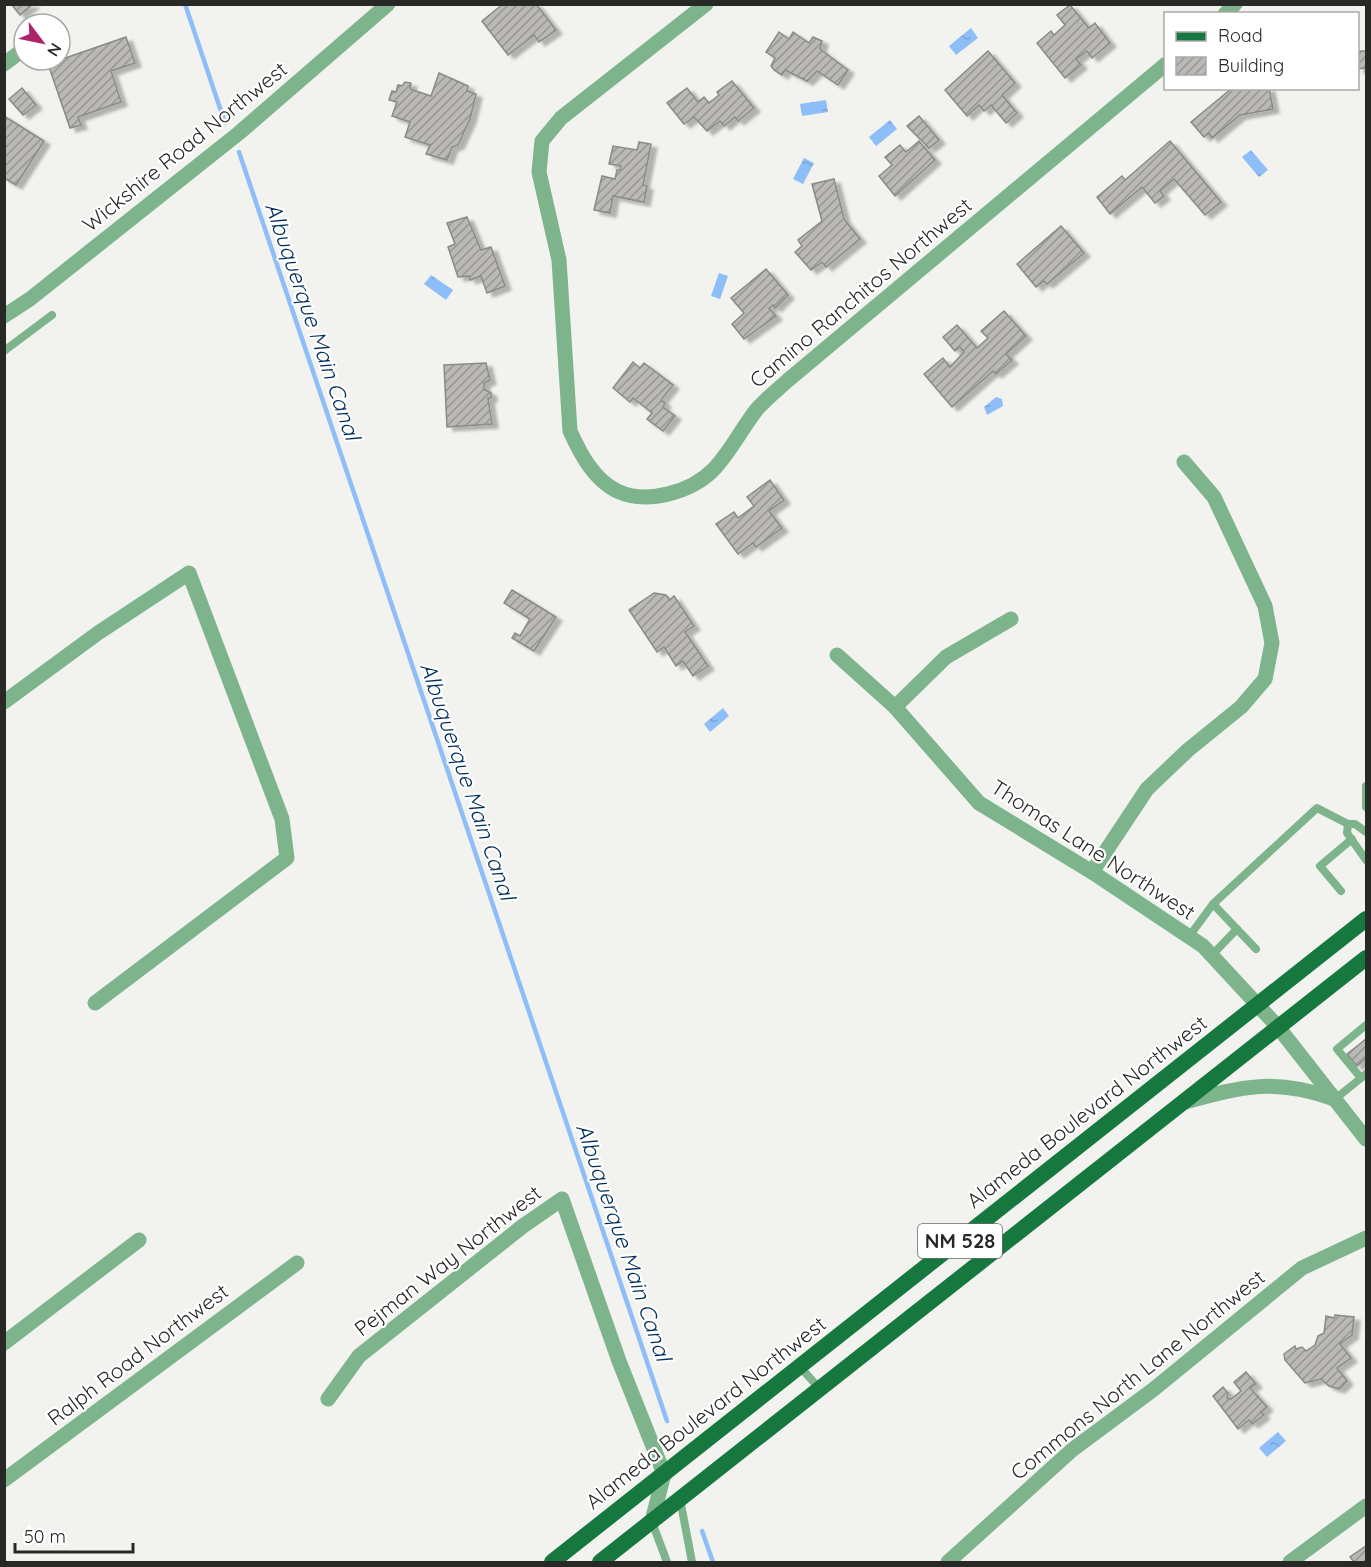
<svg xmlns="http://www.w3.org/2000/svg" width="1371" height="1567" viewBox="0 0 1371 1567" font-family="Quicksand,sans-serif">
<defs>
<pattern id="water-ripples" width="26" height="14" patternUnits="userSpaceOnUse" patternTransform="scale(1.5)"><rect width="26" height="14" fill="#8dbef8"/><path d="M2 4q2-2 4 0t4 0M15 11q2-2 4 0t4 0" fill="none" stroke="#7aa3d5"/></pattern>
<pattern id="building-hatch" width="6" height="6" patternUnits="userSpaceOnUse" patternTransform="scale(1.5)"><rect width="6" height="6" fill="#bbb9b6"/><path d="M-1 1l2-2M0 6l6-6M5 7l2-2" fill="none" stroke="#989694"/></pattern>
<filter id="shadow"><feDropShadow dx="6" dy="4" stdDeviation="1.5" flood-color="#0004"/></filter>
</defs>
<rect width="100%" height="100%" fill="#f2f2ef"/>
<g fill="url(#water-ripples)">
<polygon points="971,28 978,38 956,55 949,46"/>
<polygon points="826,100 828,112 802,116 800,104"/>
<polygon points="890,120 897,129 876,146 869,137"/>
<polygon points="1251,150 1268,170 1259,177 1242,157"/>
<polygon points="804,158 814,163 803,184 793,179"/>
<polygon points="719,273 728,276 720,299 711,296"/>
<polygon points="431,275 453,290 446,300 424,284"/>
<polygon points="996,397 1002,399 1003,406 987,415 984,407"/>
<polygon points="723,708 729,716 710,732 704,724"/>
<polygon points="1278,1432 1286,1441 1267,1457 1259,1448"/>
</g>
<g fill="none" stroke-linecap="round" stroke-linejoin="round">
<g stroke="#8dbef8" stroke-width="4.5">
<polyline points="185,4 225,123"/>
<polyline points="239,152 667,1421"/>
<polyline points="702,1531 713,1562"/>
</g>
</g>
<g fill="url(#building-hatch)" stroke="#8b8a87" stroke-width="1.5" filter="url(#shadow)">
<polygon points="11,4 33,4 20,15"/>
<polygon points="503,4 536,4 556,30 539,42 534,35 508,55 482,21"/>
<polygon points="1070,5 1089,28 1095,23 1110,43 1092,58 1087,51 1076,59 1081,65 1065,78 1037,43 1051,31 1054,35 1065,25 1057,15"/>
<polygon points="779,32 789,39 793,32 809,43 813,37 822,41 820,49 848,70 838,85 817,71 807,81 785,70 782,75 774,70 771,66 775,58 766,52"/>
<polygon points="126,37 135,63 111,71 121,102 78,117 81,125 70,128 48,64"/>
<polygon points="988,51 1015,83 1002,95 1017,113 1006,123 991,105 984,111 979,105 967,116 945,90"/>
<polygon points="1358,51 1366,51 1366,68 1358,69"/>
<polygon points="439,73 468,86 467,91 476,94 470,119 458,145 452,147 447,160 426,154 430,145 405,137 410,122 392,116 397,102 389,100 392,91 396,92 398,85 402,86 405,82 411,83 410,89 431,96"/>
<polygon points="732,81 754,108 738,121 735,117 724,126 720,121 707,131 694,117 684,124 667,103 687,88 698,102 704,97 709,103 719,95 717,92"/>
<polygon points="22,88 36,105 23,115 9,99"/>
<polygon points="1269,88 1273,109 1240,115 1212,138 1209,133 1204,137 1191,122 1231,89"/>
<polygon points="4,116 44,141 16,185 4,178"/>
<polygon points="919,116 939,140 929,148 907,126"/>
<polygon points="919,141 935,160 895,196 879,176 892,165 885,157 900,145 906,152"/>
<polygon points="1170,141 1221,202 1205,215 1174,179 1160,191 1164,196 1155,203 1142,187 1110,214 1097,197 1122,176 1125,180"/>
<polygon points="639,142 651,144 643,185 647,186 644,202 613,196 610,213 594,210 602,176 615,179 617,170 620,170 621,166 609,164 613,146 637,150"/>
<polygon points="834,179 844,219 860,239 826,267 822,262 811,270 795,252 802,246 798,240 822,221 812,184"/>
<polygon points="467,217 481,250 491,247 505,286 487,293 481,276 470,280 469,276 458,277 448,247 455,244 447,223"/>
<polygon points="1061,226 1084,253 1047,284 1044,281 1036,287 1017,264"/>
<polygon points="766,269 788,295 775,308 773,305 769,308 776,316 744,339 732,324 744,313 731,298"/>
<polygon points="1004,311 1026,336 1006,354 1012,360 996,374 993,371 952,407 924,374 943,358 950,367 964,352 960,347 955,351 943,337 957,325 977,348 988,338 981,331"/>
<polygon points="633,362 640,368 644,363 673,385 661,400 665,403 663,407 675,416 663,431 647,419 652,413 633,398 630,402 613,388"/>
<polygon points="486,363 490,380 484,383 484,389 491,393 491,398 488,398 492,424 447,427 444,365"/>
<polygon points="770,480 784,500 769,511 782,528 756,547 753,543 738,554 716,524 734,512 738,518 754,506 747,497"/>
<polygon points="512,590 556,617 534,651 512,638 515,633 520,636 530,619 504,603"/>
<polygon points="654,593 666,595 670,600 674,596 694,626 685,632 708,666 693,676 683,661 676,666 664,647 657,652 629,610"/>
<polygon points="1366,1039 1366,1058 1357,1066 1347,1054"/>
<polygon points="1335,1315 1354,1317 1352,1335 1340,1344 1351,1358 1337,1368 1347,1381 1339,1389 1329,1386 1321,1379 1305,1383 1285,1360 1284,1354 1295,1346 1296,1349 1302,1347 1306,1351 1315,1345 1318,1336 1324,1333 1326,1316 1334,1318"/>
<polygon points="1246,1372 1256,1384 1250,1388 1267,1407 1261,1412 1264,1415 1252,1424 1249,1420 1238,1429 1213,1396 1223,1387 1228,1393 1227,1398 1231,1399 1241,1391 1234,1382"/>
<polygon points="1366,1546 1366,1562 1354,1562 1350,1557"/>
</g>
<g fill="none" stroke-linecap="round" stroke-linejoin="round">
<g stroke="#7db48b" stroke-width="8">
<polyline points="4,351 52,315"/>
<polyline points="1366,786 1366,807"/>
<polyline points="1366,832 1355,824 1348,824 1347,833 1366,860"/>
<polyline points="1341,891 1320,866 1352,839"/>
<polyline points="1188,938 1213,904"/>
<polyline points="1256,949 1213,904 1317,808 1348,824"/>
<polyline points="1212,955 1237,929"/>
<polyline points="1361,1078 1337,1049 1366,1025"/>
<polyline points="1335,1099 1366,1074"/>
<polyline points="800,1367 820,1389"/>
<polyline points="680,1499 692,1562"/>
<polyline points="652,1522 667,1562"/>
</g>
<g stroke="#7db48b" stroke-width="15">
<path d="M706,4l-145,114 -19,23 -3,31 20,88 11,171c10,22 23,48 47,60 30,14 75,1 97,-22 17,-18 28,-41 43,-60 9,-10 20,-19 30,-28l379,-317"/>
<polyline points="1225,14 1235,4"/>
<polyline points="4,64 24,49"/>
<polyline points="4,316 30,299 239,133 388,4"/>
<polyline points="837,655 895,707 979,803 1092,872 1203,946 1278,1027 1366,1139"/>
<polyline points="4,702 98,633 189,573 282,819 287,858 95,1003"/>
<polyline points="895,707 946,657 1011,619"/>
<polyline points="1092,872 1147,789 1188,750 1241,707 1265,679 1272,643 1265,606 1214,497 1184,462"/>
<path d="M1185,1102c58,-16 91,-24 149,-3"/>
<polyline points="4,1343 139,1240"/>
<polyline points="328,1399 359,1356 523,1226 562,1199 619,1361 664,1474 652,1521"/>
<polyline points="4,1480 297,1263"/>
<polyline points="948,1562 1072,1450 1154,1389 1302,1268 1366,1238"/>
<polyline points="1290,1562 1366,1506"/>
</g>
<g stroke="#16783f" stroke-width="16">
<polyline points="552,1562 1366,919"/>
<polyline points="600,1562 1366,958"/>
</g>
</g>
<g text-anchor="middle" stroke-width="4.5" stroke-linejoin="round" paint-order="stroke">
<rect fill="#fff" stroke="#686868" stroke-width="1.5" x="918" y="1224" width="84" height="34" rx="4.5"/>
<g font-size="20" font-weight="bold" fill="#282827">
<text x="960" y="1248">NM 528</text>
</g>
<g font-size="21" fill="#282827" stroke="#fff">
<text transform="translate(185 147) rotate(-39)" y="7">Wickshire Road Northwest</text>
<text transform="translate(861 293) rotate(-40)" y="7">Camino Ranchitos Northwest</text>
<text transform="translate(1093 850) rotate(33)" y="7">Thomas Lane Northwest</text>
<text transform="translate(1087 1112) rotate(-38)" y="7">Alameda Boulevard Northwest</text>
<text transform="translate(448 1261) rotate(-38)" y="7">Pejman Way Northwest</text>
<text transform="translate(138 1355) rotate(-37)" y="7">Ralph Road Northwest</text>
<text transform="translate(1138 1375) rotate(-39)" y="7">Commons North Lane Northwest</text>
<text transform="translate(706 1413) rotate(-38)" y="7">Alameda Boulevard Northwest</text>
</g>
<g font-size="22" font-style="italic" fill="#012e5a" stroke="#fff">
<text transform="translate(313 321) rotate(71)" y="8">Albuquerque Main Canal</text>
<text transform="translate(468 781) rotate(71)" y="8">Albuquerque Main Canal</text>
<text transform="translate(624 1242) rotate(71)" y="8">Albuquerque Main Canal</text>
</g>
</g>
<rect width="1371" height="1567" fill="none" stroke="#282827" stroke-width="12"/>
<rect x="1164" y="12" width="195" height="78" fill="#ffffff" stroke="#a9a9a9" stroke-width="1.5"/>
<rect x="1176" y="32" width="30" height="9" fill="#16783f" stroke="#a9a9a9" stroke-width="1.5"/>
<text x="1218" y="42" font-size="18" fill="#282827">Road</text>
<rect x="1176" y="57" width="30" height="18" fill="url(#building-hatch)" stroke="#a9a9a9" stroke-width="1.5"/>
<text x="1218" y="72" font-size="18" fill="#282827">Building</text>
<g transform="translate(42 42) rotate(122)"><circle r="28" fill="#ffffff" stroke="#a9a9a9" stroke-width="1.5"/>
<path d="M0-4.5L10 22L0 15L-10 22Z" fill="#ad2568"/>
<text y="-9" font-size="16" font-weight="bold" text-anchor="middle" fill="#282827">N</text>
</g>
<path d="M15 1543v9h118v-9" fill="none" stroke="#282827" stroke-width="3"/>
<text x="24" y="1543" font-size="18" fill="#282827" stroke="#ffffff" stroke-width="4.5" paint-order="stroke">50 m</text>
</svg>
